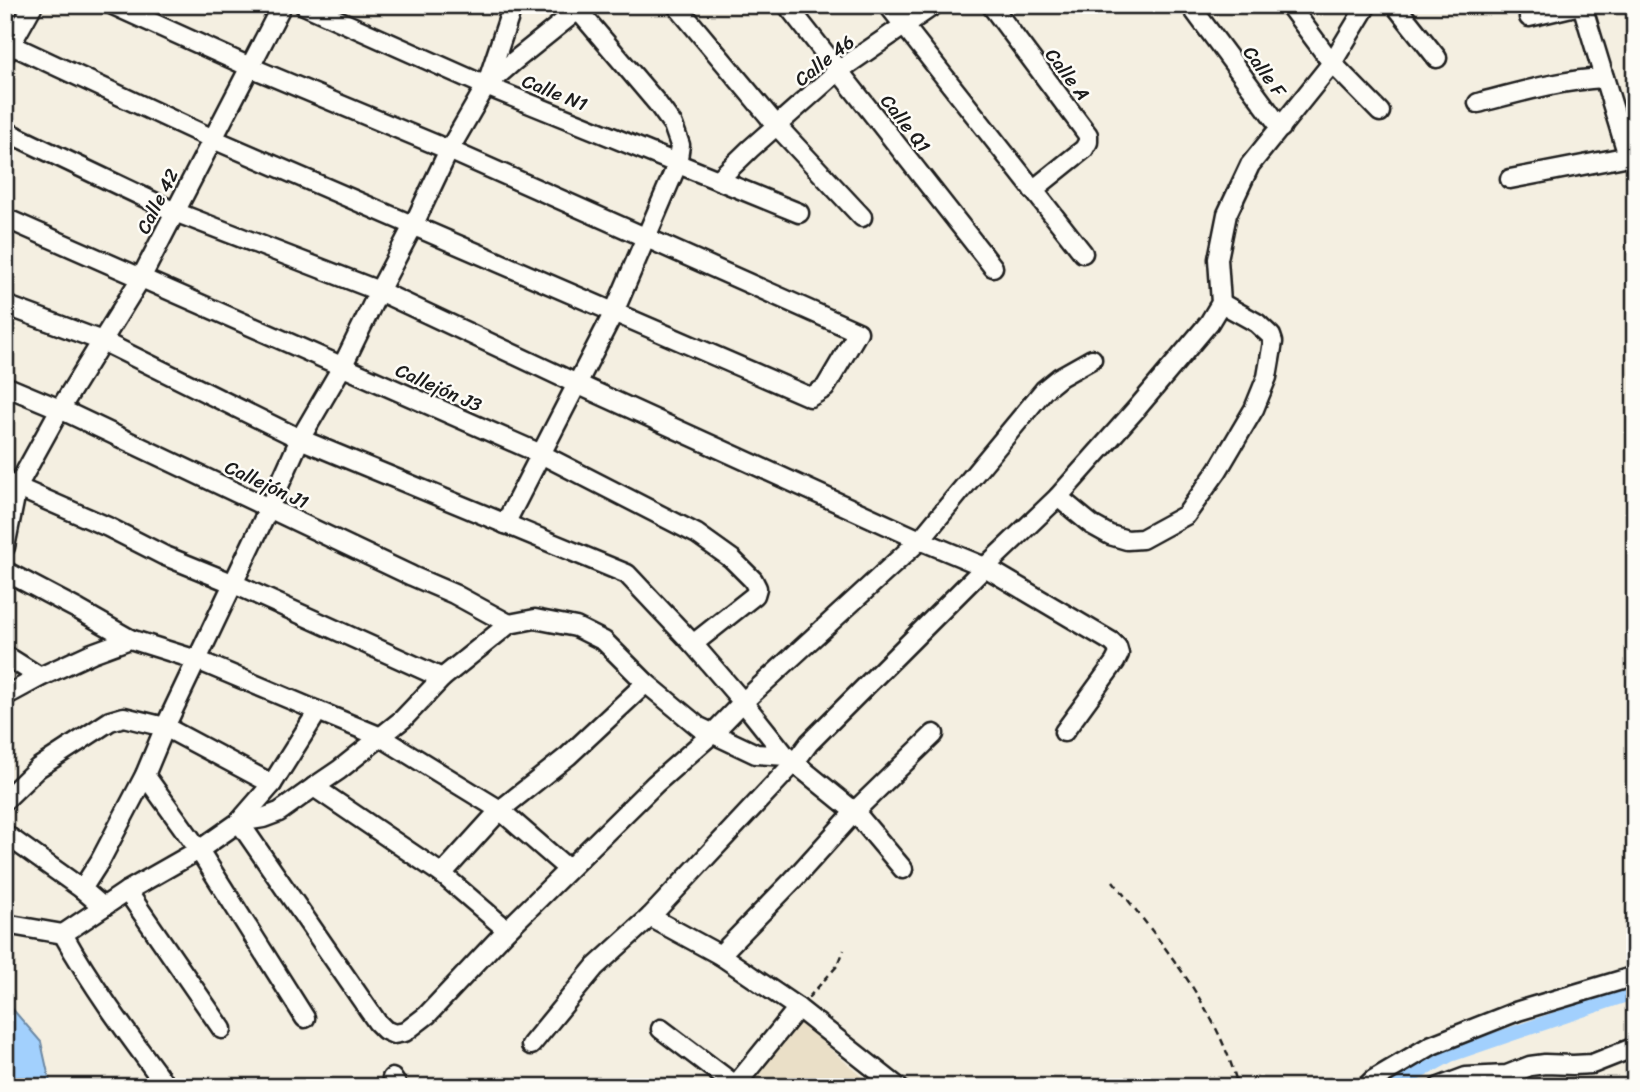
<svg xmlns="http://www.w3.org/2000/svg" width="1640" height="1092" viewBox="0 0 1640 1092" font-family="Sriracha,sans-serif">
<rect width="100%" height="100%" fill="#f4efe1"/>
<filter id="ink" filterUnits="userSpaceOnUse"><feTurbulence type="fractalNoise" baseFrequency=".0143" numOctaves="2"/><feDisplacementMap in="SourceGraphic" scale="14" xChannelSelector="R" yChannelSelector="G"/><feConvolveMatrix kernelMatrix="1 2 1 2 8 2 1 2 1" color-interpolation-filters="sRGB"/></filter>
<g filter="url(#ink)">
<polygon fill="#eadfc7" points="797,1019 873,1087 746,1087"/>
<polygon fill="#a2d0fd" stroke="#6c88a3" stroke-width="2" points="9,1005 41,1042 51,1087 5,1087 5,1009"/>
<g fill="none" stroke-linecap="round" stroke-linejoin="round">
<polyline stroke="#a2d0fd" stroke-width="14" points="1392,1087 1450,1055 1635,992"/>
<g stroke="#1c1c1c" stroke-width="23">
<g id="minor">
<polyline points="304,5 486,86 718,180 750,149 838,71 934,5"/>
<polyline points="676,5 777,126 862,217"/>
<polyline points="787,5 993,267"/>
<polyline points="888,5 1083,253"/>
<polyline points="991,5 1088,135 1088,142 1084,149 1033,190"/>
<polyline points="1190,5 1281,128"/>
<polyline points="1289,5 1332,63 1380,112"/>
<polyline points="1395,5 1437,58"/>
<polyline points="1582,5 1628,156"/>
<polyline points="1529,17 1580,5"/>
<polyline points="5,42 213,139 810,397 825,388 858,332 449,150 250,67 113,5"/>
<polyline points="5,55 33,5"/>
<polyline points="488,84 513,62 584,5"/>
<path d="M1478,103c42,-11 83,-23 126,-25"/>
<polyline points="5,131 175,212 379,291 577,384 920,540 985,567 1112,642 1117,647 1119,654 1115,662 1064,732"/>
<polyline points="1510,179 1635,155"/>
<polyline points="718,180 799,213"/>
<polyline points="5,218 541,454 697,534 732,559 753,580 757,588 755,595 693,644"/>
<polyline points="5,305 102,341 300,439 627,574 693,644 743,702 786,756 855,812 903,869"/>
<polyline points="5,386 60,409 412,576 454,594 509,624"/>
<polyline points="5,482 108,527 163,555 232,583 442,678"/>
<polyline points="1058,497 1092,525 1110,535 1127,540 1142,539 1186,515 1218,470 1254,409 1267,377 1273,342 1271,336 1257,323 1221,303"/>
<polyline points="505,524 614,312 677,165 680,145 673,125 657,103 578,10"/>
<polyline points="5,547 17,487 60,409 141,278 282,5"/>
<polyline points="5,571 79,610 130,639"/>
<polyline points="5,655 40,677"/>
<polyline points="5,696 40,677 92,653 130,639 197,660 318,711 272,784 239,822 377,1022 385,1030 394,1034 405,1032 427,1015 507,930 655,784 712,734 743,702 920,540 1044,390 1060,377 1092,359"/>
<polyline points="318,711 381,737 500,810 568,869"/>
<polyline points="145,775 199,850 305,1018"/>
<polyline points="314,787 339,770 403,719 442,678 509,624 535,619 576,627 604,641 646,683 699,727 756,754 786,756"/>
<polyline points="5,800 38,768 110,721 124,717 165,727 272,784"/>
<polyline points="5,834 82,889"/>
<polyline points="442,874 500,810 568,756 646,683"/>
<polyline points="127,891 222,1029"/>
<polyline points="103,907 82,889 100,861 145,775 165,727 269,508 300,439 342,367 379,291 413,226 449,150 486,86 513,5"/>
<polyline points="650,917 720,955 798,1008 898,1087"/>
<polyline points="5,924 63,934"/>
<polyline points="720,955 793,880 859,807 934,734"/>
<polyline points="661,1029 735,1085"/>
<polyline points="531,1045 595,967 650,917 795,762 809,743 985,567 1058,497 1138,407 1209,323 1221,303 1218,259 1227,214 1250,165 1332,63 1367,5"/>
<polyline points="392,1078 398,1087"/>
<path d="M167,1087c-37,-50 -74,-99 -104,-153l64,-43 72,-41 40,-28 24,-4 16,-6 35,-25 128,87 65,56"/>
<polyline points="734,1087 798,1008"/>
<polyline points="1366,1087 1373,1080 1432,1045 1518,1011 1635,976"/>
<polyline points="1439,1087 1466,1077 1507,1075 1530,1066 1545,1064 1573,1065 1592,1064 1635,1047"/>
</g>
</g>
<g stroke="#1c1c1c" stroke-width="2.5" stroke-dasharray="7 5" stroke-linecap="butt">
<path d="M1113,881c49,63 105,127 125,206"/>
<polyline points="808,998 838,965 844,950"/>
</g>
<use href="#minor" stroke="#fdfcf7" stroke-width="18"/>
</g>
</g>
<g text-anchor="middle" stroke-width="5" stroke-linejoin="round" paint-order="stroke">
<g font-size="19" fill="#1c1c1c" stroke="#fdfcf7">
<text transform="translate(824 60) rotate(-38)" y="7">Calle 46</text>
<text transform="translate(1265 71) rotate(54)" y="7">Calle F</text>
<text transform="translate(1068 74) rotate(53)" y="7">Calle A</text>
<text transform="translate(555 92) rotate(22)" y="7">Calle N1</text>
<text transform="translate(906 123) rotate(52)" y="7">Calle Q1</text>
<text transform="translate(157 201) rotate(-63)" y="7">Calle 42</text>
<text transform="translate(439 387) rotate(24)" y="7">Callejón J3</text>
<text transform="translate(267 484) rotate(25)" y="7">Callejón J1</text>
</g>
</g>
<rect width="1640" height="1092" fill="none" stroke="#fdfcf7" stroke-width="28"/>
<rect x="14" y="14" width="1612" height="1064" fill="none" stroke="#1c1c1c" stroke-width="2.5" filter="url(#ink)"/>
</svg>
